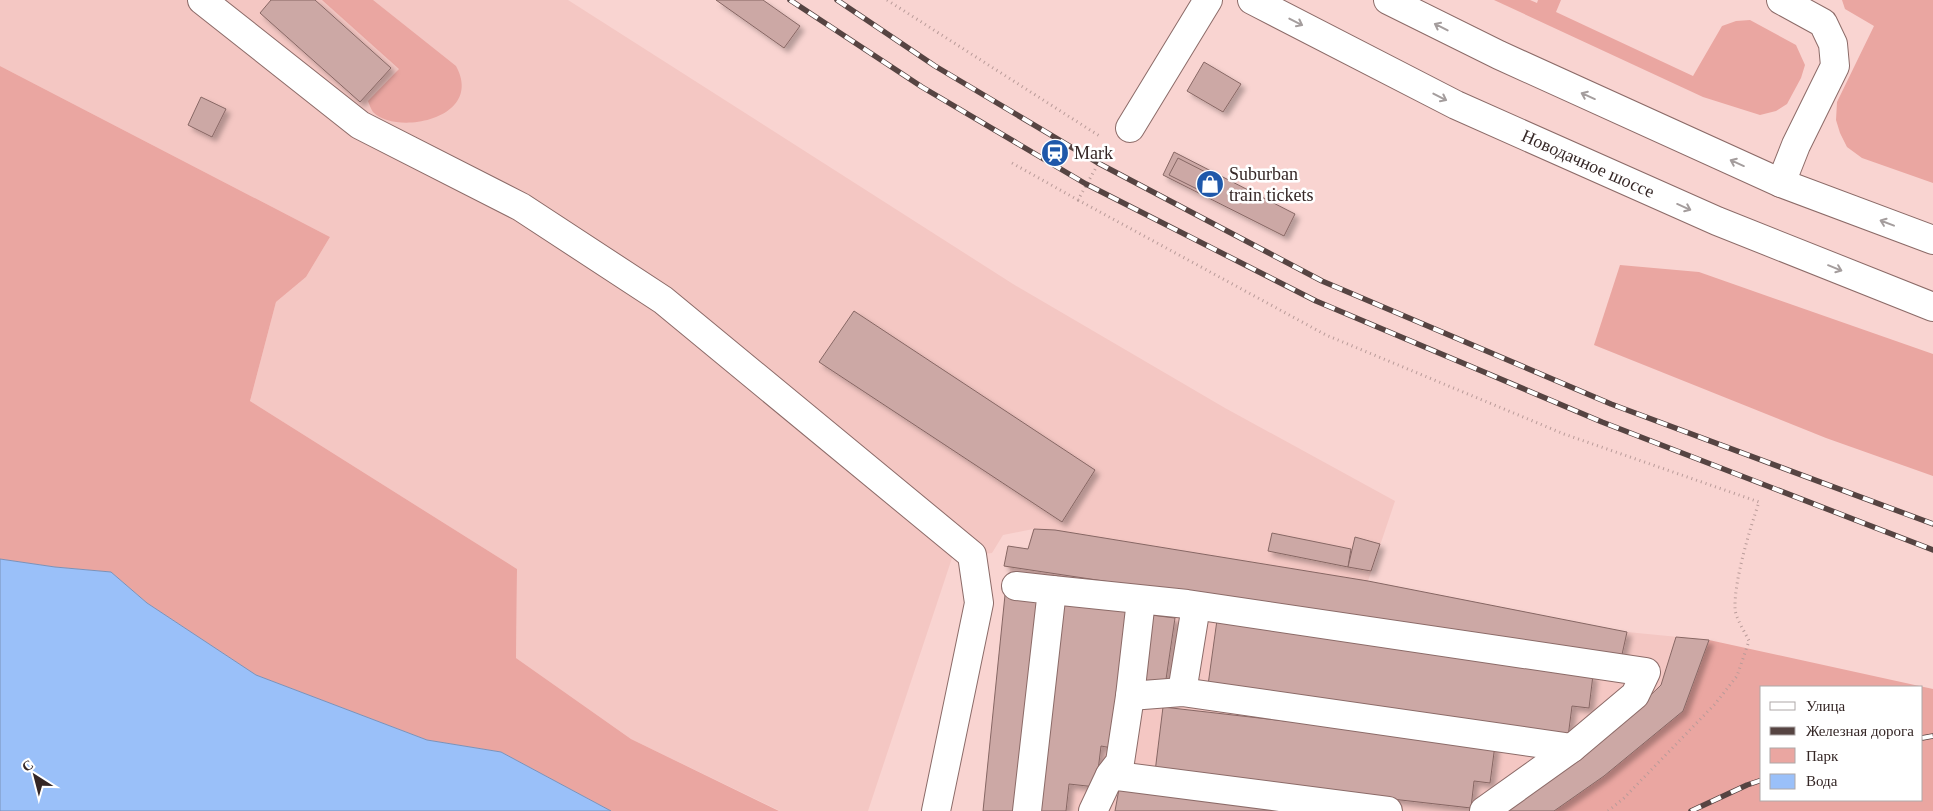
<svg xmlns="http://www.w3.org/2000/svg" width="1933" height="811" viewBox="0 0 1933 811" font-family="'Times New Roman',serif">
<defs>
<filter id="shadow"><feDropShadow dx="4.5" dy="4.5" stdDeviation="2.5" flood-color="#0004"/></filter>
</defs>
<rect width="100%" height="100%" fill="#f9d4d1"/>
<polygon fill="#f4c7c3" points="0,0 568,0 1013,284 1225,408 1395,501 1368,581 1627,632 1709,640 1683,711 1604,776 1554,811 983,811 1010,569 1004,566 1008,546 1028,549 1033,529 1003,535 992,553 952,558 868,811 780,811 631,739 516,658 517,569 250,401 276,302 306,277 330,237 0,66"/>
<g fill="#eaa6a1" fill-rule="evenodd">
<path d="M322,0h51l83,66c29,53 -60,70 -83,46 -2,-3 -4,-8 -5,-11l31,-32z"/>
<polygon points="1494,0 1530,0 1537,3 1538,0 1561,0 1556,12 1693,76 1722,26 1736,21 1750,20 1796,45 1805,65 1801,78 1787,104 1776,111 1760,115 1703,97"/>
<polygon points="1842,0 1933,0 1933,183 1862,158 1847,147 1840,133 1836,120 1837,102 1874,26 1845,9"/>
<polygon points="0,66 330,237 306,277 276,302 250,401 517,569 516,658 631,739 779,811 611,811 501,752 427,740 256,675 147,603 111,572 55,567 0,559"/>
<polygon points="1620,265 1699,272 1933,354 1933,476 1826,438 1594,345"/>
<path d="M1709,640l224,49v122h-379l50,-35 79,-65zM1762,687h160v113h-160z"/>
</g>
<polygon fill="#9ac0f9" stroke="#7b92b9" points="0,559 55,567 111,572 147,603 256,675 427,740 501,752 611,811 0,811"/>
<g fill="#cca8a5" stroke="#876764" filter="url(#shadow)">
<polygon points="271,0 315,0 391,68 360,102 260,13"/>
<polygon points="716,0 763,0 800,26 784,48"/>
<polygon points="1204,62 1241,84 1223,112 1187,91"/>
<polygon points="201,97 226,109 212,137 188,125"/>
<polygon points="1174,152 1295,214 1284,236 1163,175"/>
<polygon points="1178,158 1221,180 1213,197 1169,175"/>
<polygon points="854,311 1095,470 1062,522 819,362"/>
<polygon points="1034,529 1055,530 1368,581 1627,632 1621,659 1004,566 1008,546 1028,549"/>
<polygon points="1272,533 1351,549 1348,567 1268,551"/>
<polygon points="1355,537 1380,544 1371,571 1348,567"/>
<polygon points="1005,595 1040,599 1016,811 983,811"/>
<polygon points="1062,602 1129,610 1112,748 1101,746 1096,787 1069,784 1066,811 1037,811"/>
<polygon points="1151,615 1175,618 1165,686 1141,682"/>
<polygon points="1217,620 1593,675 1589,708 1572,706 1568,737 1208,685"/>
<polygon points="1676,637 1709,640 1683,711 1604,776 1554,811 1501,811 1622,723 1661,685"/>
<polygon points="1163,707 1495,745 1490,783 1474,781 1471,808 1155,772"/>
<polygon points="1119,789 1285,811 1115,811"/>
</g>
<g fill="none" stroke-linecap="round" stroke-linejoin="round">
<g stroke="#8c6b68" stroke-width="30">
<g id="minor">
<polyline points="202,0 360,125 521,207 663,300 972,555 979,603 936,811"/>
<polyline points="1781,0 1823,23 1833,44 1835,66 1796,145 1781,183"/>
<polyline points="1130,128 1208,0"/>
<polyline points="1016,586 1052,590 1027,811"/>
<polyline points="1052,590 1187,604 1646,672 1635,695 1572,748 1484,811"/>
<polyline points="1141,600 1130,696 1182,692 1572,748"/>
<polyline points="1182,692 1196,606"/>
<polyline points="1110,775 1120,762 1130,696"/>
<polyline points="1093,811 1110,775 1388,811"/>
</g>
</g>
<g stroke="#8c6b68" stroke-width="30">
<g id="major">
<path id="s1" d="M1252,0l204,105 261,116 216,86"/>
<polyline points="1388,0 1499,55 1781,183 1933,240"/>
</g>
</g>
<g stroke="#b99b99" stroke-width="3" stroke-dasharray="1 4" stroke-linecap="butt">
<polyline points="887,0 1101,137"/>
<polyline points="1012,163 1078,200 1108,146"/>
<path d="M1078,200l248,135 238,99 195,68c-9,27 -25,78 -24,107 1,10 10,23 14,32l-12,35 -22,28 -91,94 -16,13"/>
</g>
<use href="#minor" stroke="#fff" stroke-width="28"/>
<use href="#major" stroke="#fff" stroke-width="28"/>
<g stroke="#564442" stroke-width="5.5">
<g id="rail">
<polyline points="790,0 922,87 1086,184 1316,301 1602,422 1933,550"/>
<polyline points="837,0 935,66 1098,163 1322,281 1611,404 1933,524"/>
<polyline points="1922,738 1933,736"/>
<polyline points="1691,811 1747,785 1762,780"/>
</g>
</g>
<use href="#rail" stroke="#fff" stroke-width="4" stroke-dasharray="11" stroke-linecap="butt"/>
</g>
<defs><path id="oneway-shaft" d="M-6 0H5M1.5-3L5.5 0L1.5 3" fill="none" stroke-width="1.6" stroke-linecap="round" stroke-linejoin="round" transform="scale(1.25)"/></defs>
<g stroke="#a49d9d">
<use href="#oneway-shaft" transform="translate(1296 22) rotate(27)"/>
<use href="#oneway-shaft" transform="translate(1441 27) rotate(-153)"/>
<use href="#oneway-shaft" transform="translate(1588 96) rotate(-156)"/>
<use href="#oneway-shaft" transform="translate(1440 97) rotate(27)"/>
<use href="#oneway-shaft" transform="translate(1737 163) rotate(-156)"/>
<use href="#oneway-shaft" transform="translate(1684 207) rotate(24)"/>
<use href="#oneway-shaft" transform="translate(1887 223) rotate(-159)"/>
<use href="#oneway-shaft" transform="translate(1835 268) rotate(22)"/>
</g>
<defs>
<g id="station-disc" transform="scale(1.4375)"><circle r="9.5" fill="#1f58aa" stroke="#fff"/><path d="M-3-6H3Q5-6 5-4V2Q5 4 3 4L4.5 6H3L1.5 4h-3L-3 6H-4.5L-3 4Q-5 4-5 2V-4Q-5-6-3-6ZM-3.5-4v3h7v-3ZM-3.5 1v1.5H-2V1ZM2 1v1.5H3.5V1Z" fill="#fff"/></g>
<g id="shop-disc" transform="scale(1.4375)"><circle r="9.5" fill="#1f58aa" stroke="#fff"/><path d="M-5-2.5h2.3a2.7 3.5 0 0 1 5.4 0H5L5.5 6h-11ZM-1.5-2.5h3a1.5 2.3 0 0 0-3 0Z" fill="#fff"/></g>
</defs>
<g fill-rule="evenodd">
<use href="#station-disc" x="1055" y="153"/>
<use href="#shop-disc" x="1210" y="184"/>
</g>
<g text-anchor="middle" stroke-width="5" stroke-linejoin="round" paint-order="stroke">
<g font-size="18" fill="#342625" stroke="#fff" text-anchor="start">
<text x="1074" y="159">Mark</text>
<text x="1229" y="180">Suburban<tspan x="1229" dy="21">train tickets</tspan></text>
</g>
<g font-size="18" fill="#342625" stroke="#fff">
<text dy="6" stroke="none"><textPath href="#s1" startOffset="374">Новодачное шоссе</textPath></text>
</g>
</g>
<rect x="1760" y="686" width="162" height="115" fill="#ffffff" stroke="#aea8a8"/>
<rect x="1770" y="702" width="25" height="8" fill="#ffffff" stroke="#aea8a8"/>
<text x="1806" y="711" font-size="15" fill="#342625">Улица</text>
<rect x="1770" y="727" width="25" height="8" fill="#564442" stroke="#aea8a8"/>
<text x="1806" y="736" font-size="15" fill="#342625">Железная дорога</text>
<rect x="1770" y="748" width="25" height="15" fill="#eaa6a1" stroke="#aea8a8"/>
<text x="1806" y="761" font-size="15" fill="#342625">Парк</text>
<rect x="1770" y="774" width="25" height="15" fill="#9ac0f9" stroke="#aea8a8"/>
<text x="1806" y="786" font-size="15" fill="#342625">Вода</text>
<g transform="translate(35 776) rotate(324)" stroke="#ffffff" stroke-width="4" paint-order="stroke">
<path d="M0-4L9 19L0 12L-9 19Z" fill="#342625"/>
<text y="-8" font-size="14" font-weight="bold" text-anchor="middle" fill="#342625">С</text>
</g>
</svg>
